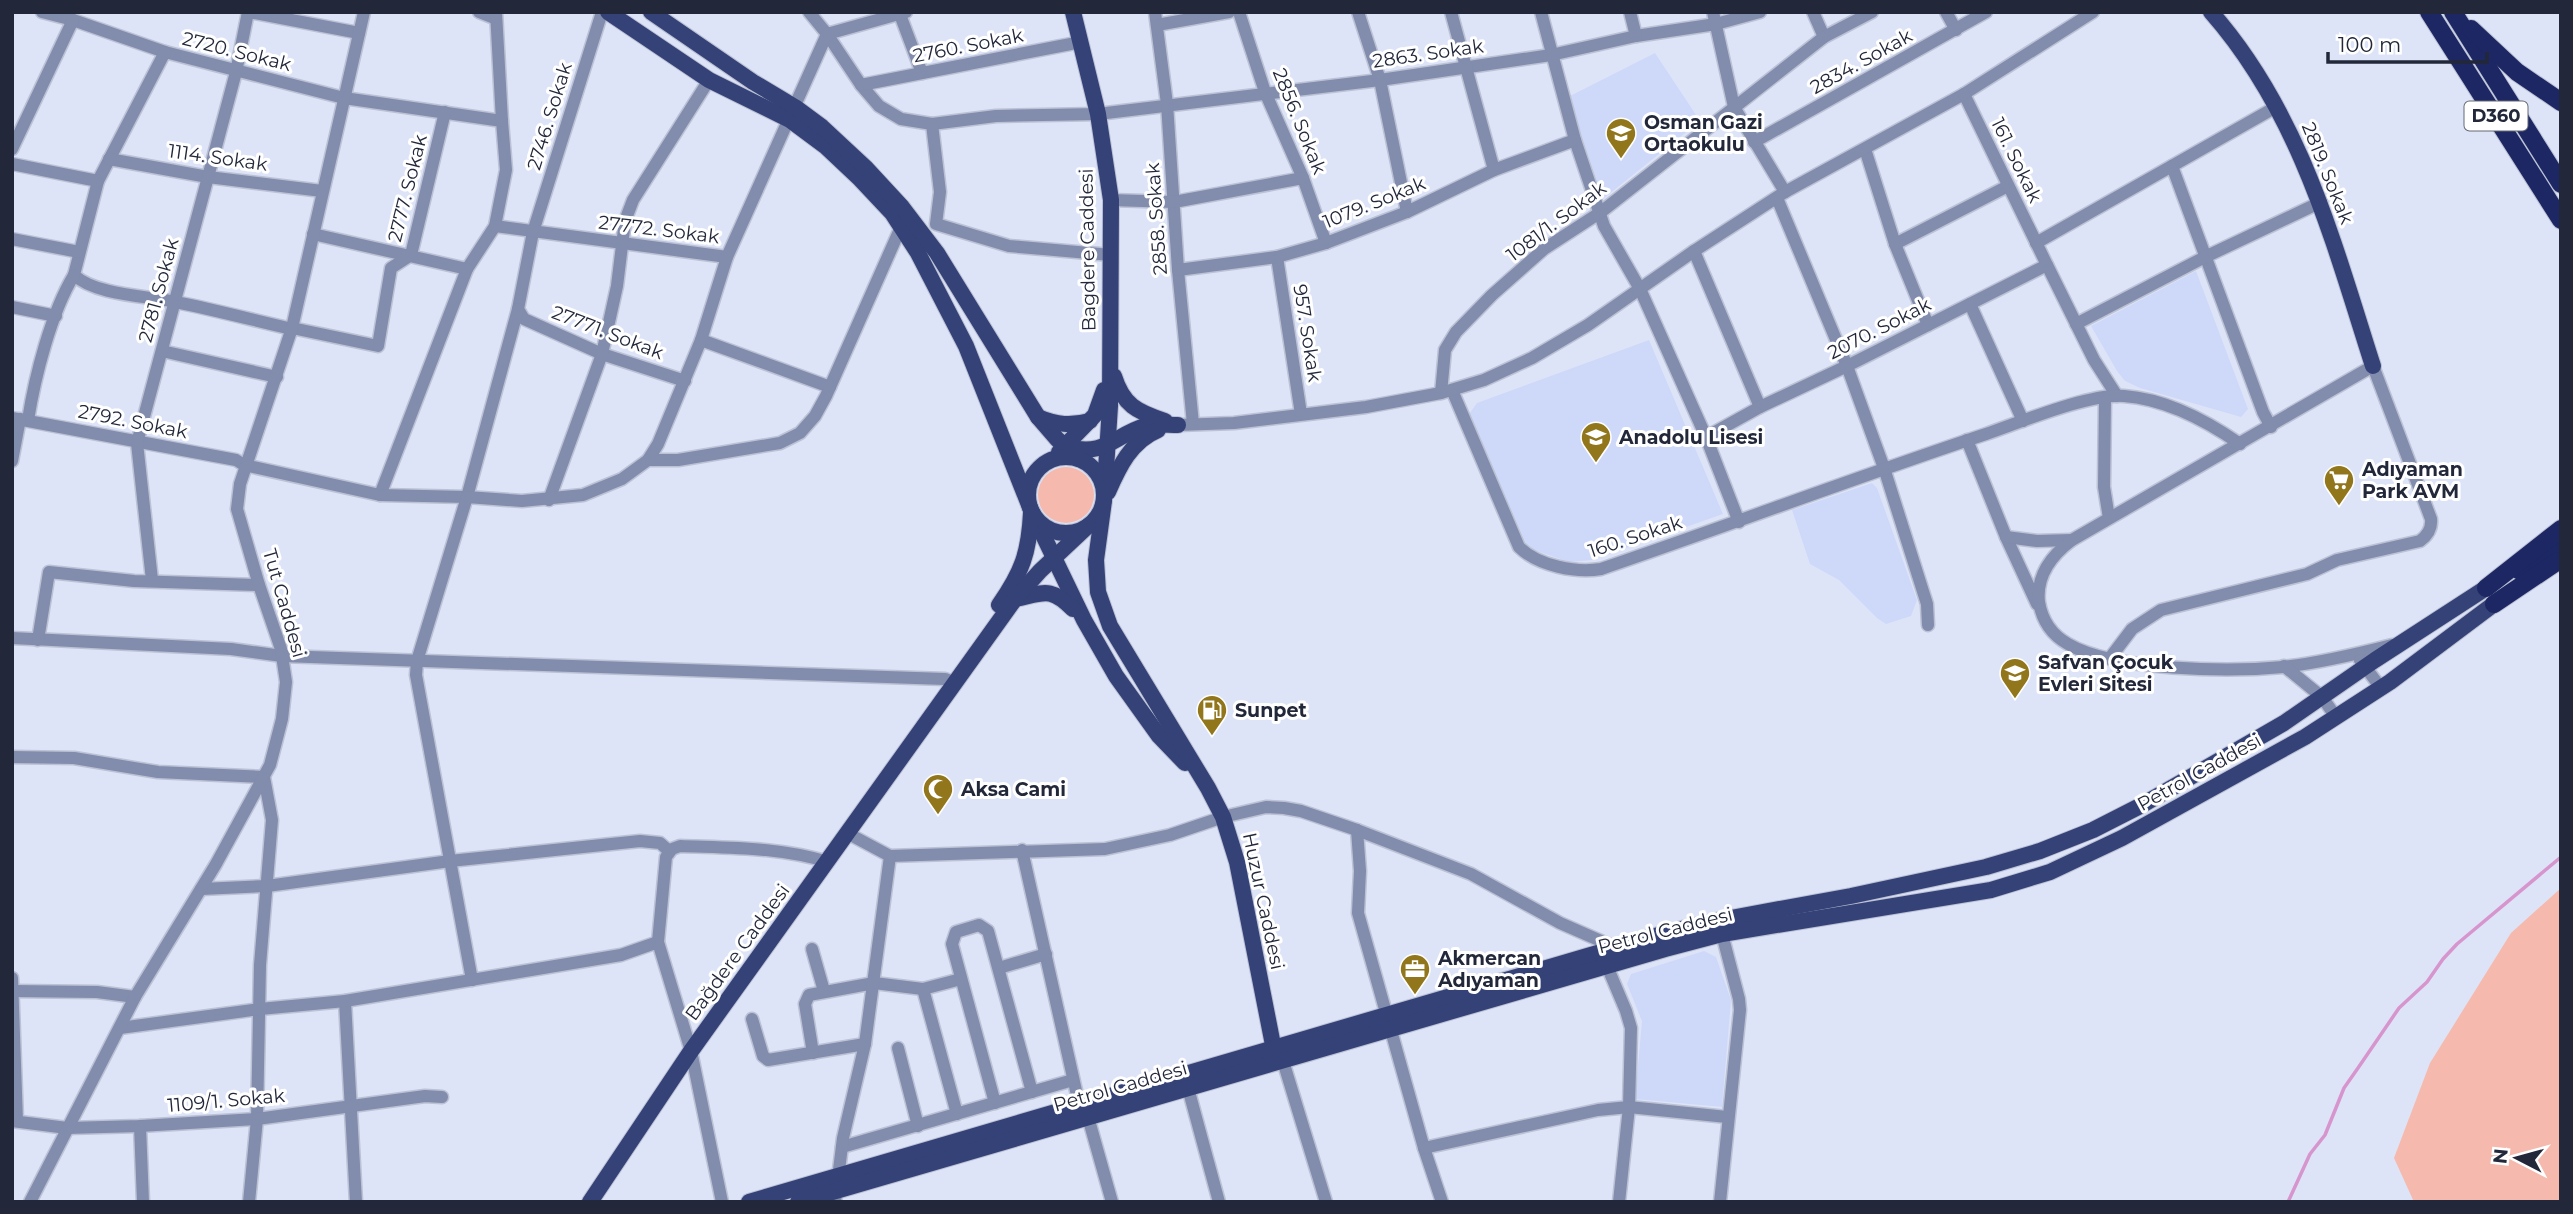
<svg xmlns="http://www.w3.org/2000/svg" width="2573" height="1214" viewBox="0 0 2573 1214" font-family="Montserrat,sans-serif">
<rect width="100%" height="100%" fill="#dee4f7"/>
<g fill="#ced9f9">
<polygon points="1655,53 1700,121 1603,199 1568,97"/>
<polygon points="2196,271 2248,409 2241,417 2140,388 2125,381 2117,371 2091,326"/>
<polygon points="1649,340 1723,514 1592,560 1569,562 1528,548 1469,414 1477,403"/>
<polygon points="1872,483 1877,488 1917,600 1911,616 1886,624 1877,618 1839,580 1810,564 1792,510"/>
<polygon points="1704,951 1716,957 1731,1000 1722,1107 1635,1099 1642,1021 1627,984 1631,974"/>
</g>
<g fill="#f5b9ad">
<circle cx="1066" cy="495" r="28"/>
<polygon points="2561,888 2561,1202 2414,1202 2394,1158 2430,1063 2511,933"/>
</g>
<g fill="none" stroke-linecap="round" stroke-linejoin="round">
<polyline stroke="#d795ce" stroke-width="3.5" points="2288,1202 2310,1154 2325,1135 2344,1088 2358,1068 2399,1008 2427,982 2443,959 2457,944 2561,857"/>
<g stroke="#bcc2d5" stroke-width="15">
<g id="minor">
<polyline points="42,12 73,20 165,52 344,98 502,121 506,170 495,226 467,269 313,234"/>
<polyline points="249,12 359,33"/>
<polyline points="479,12 494,18"/>
<polyline points="496,12 502,121"/>
<polyline points="602,12 533,232 518,309 524,319 602,354 685,381"/>
<polyline points="809,12 827,34 861,85 879,106 901,119 932,124 996,116 1098,114 1380,80 1551,55 1636,36 1716,24 1760,12"/>
<polyline points="899,12 922,73"/>
<polyline points="1155,12 1167,104 1178,270 1193,424"/>
<polyline points="1239,12 1265,92 1303,178 1326,243"/>
<polyline points="1358,12 1380,80 1407,212"/>
<polyline points="1451,12 1494,170"/>
<polyline points="1541,12 1575,140 1604,226 1640,289 1706,437 1739,522"/>
<polyline points="1630,12 1636,36"/>
<polyline points="1713,12 1734,107 1785,192"/>
<polyline points="1813,12 1824,37"/>
<polyline points="1946,12 1956,30"/>
<polyline points="1157,25 1229,12"/>
<path d="M165,52l-67,129 -24,94c21,20 73,21 102,27 39,8 77,18 116,27"/>
<polyline points="861,85 1081,42"/>
<polyline points="932,124 940,192 936,224 1009,246 1111,255"/>
<polyline points="1754,142 1986,12"/>
<polyline points="12,149 73,20"/>
<polyline points="1865,149 1895,244 1928,325"/>
<polyline points="109,159 208,177 322,191"/>
<polyline points="12,164 98,181"/>
<polyline points="2172,166 2263,412 2271,427"/>
<polyline points="1777,198 1847,366 1884,468 1927,604 1928,625"/>
<polyline points="1111,200 1174,202 1303,178"/>
<polyline points="495,226 727,257"/>
<polyline points="12,239 79,252"/>
<polyline points="2036,243 2276,107"/>
<polyline points="1895,244 2008,186"/>
<polyline points="1694,251 1760,407"/>
<polyline points="1277,257 1301,414"/>
<polyline points="2047,265 2094,360 2117,396"/>
<polyline points="1178,270 1277,257 1326,243 1407,212 1494,170 1575,140"/>
<polyline points="1970,304 2023,421"/>
<polyline points="12,307 56,316"/>
<polyline points="2076,324 2205,257 2321,202"/>
<polyline points="292,328 378,346 391,268 411,255 445,112"/>
<polyline points="701,340 830,387"/>
<polyline points="162,351 277,377"/>
<path d="M1452,390l67,157c19,19 57,26 82,22 129,-44 256,-92 385,-135 35,-12 104,-41 138,-38 41,3 83,25 116,48"/>
<polyline points="1441,393 1445,350 1456,332 1492,295 1544,249 1601,212 1824,37 1872,12"/>
<polyline points="2105,398 2104,487 2109,518"/>
<polyline points="12,418 236,460 244,465 380,495 467,269"/>
<path d="M28,420c7,-44 23,-107 46,-145"/>
<polyline points="1178,425 1234,423 1366,407 1441,393 1484,380 1532,358 1588,325 1694,251 1785,192 1964,94 2093,12"/>
<polyline points="1706,437 1760,407 1847,366 2047,265 1964,94"/>
<polyline points="1967,440 2006,537 2037,604"/>
<polyline points="648,460 658,444 701,340 727,257 827,34 906,12"/>
<polyline points="12,461 20,419"/>
<polyline points="380,495 467,497 518,309"/>
<polyline points="549,500 602,354 617,286 625,221 633,200 709,80"/>
<polyline points="2006,537 2037,541 2072,540"/>
<polyline points="152,580 137,443 236,72 248,12"/>
<polyline points="12,638 231,649 282,656 945,679 956,683"/>
<polyline points="38,640 49,572 134,581 259,585"/>
<path d="M2110,658l22,-29 29,-19 146,-36 30,-14 83,-19c8,-6 12,-13 11,-22l-58,-153 -301,174c-20,15 -36,35 -33,62 3,18 13,33 29,42 46,27 162,28 215,23 36,-4 74,-13 109,-22"/>
<polyline points="2360,660 2381,688"/>
<polyline points="2284,666 2322,697 2336,717"/>
<polyline points="12,757 74,758 158,772 264,777 272,820 260,965 257,1119 249,1202"/>
<polyline points="1357,830 1360,871 1358,913 1424,1148 1442,1202"/>
<polyline points="1022,850 1079,1104"/>
<polyline points="890,856 1105,849 1170,835 1223,817 1266,807 1284,808 1301,811 1357,830 1471,874 1560,923 1617,948"/>
<polyline points="201,889 267,886 450,861 640,841 660,843 669,851"/>
<polyline points="812,949 824,991"/>
<polyline points="1607,966 1626,1011 1631,1028 1629,1107 1619,1202"/>
<polyline points="999,968 1046,954"/>
<polyline points="12,978 17,1121"/>
<polyline points="472,980 416,675 417,661 467,497 522,501 583,495 622,479 648,460 678,460 780,443 800,433 815,416 826,396 901,227"/>
<polyline points="923,989 957,1114"/>
<polyline points="13,991 97,992 135,997"/>
<polyline points="345,1001 356,1202"/>
<polyline points="752,1019 763,1056 768,1060 865,1044"/>
<polyline points="120,1028 260,1009 345,1001 621,955 658,942"/>
<polyline points="898,1048 918,1126"/>
<polyline points="813,1053 805,1004 809,995 874,983 923,989 961,979"/>
<polyline points="1283,1061 1326,1202"/>
<polyline points="1188,1088 1219,1202"/>
<polyline points="995,1103 952,944 956,932 979,925 988,931 1032,1092"/>
<polyline points="1088,1117 1112,1202"/>
<polyline points="12,1121 67,1128 140,1126 257,1119 425,1096 442,1097"/>
<polyline points="140,1126 143,1202"/>
<polyline points="842,1147 1073,1080"/>
<polyline points="1424,1148 1598,1110 1629,1107 1727,1117"/>
<polyline points="30,1202 135,997 216,864 270,765 282,719 286,682 281,649 259,585 237,509 240,484 292,328 364,12"/>
<path d="M722,1202l-31,-151 -33,-109 8,-85 6,-8 8,-3c50,2 100,1 148,16"/>
<polyline points="835,1202 843,1138 865,1044 890,856 847,833"/>
<polyline points="1720,1202 1740,1010 1739,999 1722,934"/>
</g>
</g>
<g stroke="#bcc2d5" stroke-width="18">
<g id="major">
<polyline points="608,12 709,80 790,120 825,146 860,179 892,213 918,253 966,346 1031,510 1084,620 1116,676 1159,736 1185,763"/>
<polyline points="651,12 753,82 795,107 822,127 865,167 902,207 937,253 1038,417 1057,439 1079,459"/>
<polyline points="1073,12 1098,114 1111,200 1110,406 1104,501 1096,560 1098,592 1110,626 1208,788 1223,817 1237,862 1274,1050"/>
<path d="M2211,12c89,101 122,229 162,354"/>
<path d="M1114,376c9,29 23,36 51,45"/>
<path d="M1038,417c19,8 33,9 52,4"/>
<path d="M1068,447c37,10 45,-11 77,-21 11,-3 22,-1 33,-1"/>
<polyline points="1059,452 1095,415 1104,390"/>
<circle cx="1066" cy="495" r="38"/>
<path d="M1108,492c11,-25 23,-51 50,-62"/>
<path d="M1015,599c29,-6 35,-13 58,10"/>
<path d="M999,605c23,-33 30,-52 32,-92"/>
<polyline points="590,1202 691,1051 1015,599 1040,571 1088,526"/>
<polyline points="749,1202 1669,932 1720,920 1851,896 1986,867 2040,851 2093,830 2142,805 2284,723 2375,660 2486,588"/>
<polyline points="798,1202 1665,949 1722,934 1991,890 2050,872 2122,838 2305,737 2390,682 2494,604"/>
</g>
</g>
<g stroke="#bcc2d5" stroke-width="20">
<g id="highway">
<polyline points="2429,12 2561,220"/>
<polyline points="2453,12 2561,184"/>
<polyline points="2471,29 2517,72 2561,102"/>
<polyline points="2520,571 2561,548"/>
<polyline points="2486,588 2561,529"/>
<polyline points="2494,604 2558,561"/>
</g>
</g>
<use href="#minor" stroke="#828cac" stroke-width="12"/>
<use href="#major" stroke="#354278" stroke-width="16"/>
<use href="#highway" stroke="#1c2764" stroke-width="18"/>
</g>
<defs>
<g id="school-pin" transform="scale(1.575)"><path d="M0 17L-7.5 6A9.5 9.5 0 1 1 7.5 6Z" fill="#91761c" stroke="#fff"/><path d="M0-5L7-2L0 1L-7-2ZM-4 1L0 2.5L4 1V4Q0 6-4 4Z" fill="#fff"/></g>
<g id="supermarket-pin" transform="scale(1.575)"><path d="M0 17L-7.5 6A9.5 9.5 0 1 1 7.5 6Z" fill="#91761c" stroke="#fff"/><path d="M-6-5.5h2.5l.6 2H6L4.5 2H-2.5L-4.4-4H-6ZM-1.5 3.2a1.3 1.3 0 1 0 .1 0ZM3 3.2a1.3 1.3 0 1 0 .1 0Z" fill="#fff"/></g>
<g id="fuel-pin" transform="scale(1.575)"><path d="M0 17L-7.5 6A9.5 9.5 0 1 1 7.5 6Z" fill="#91761c" stroke="#fff"/><path d="M-5.5-6h7V0h2V4h1.3V-2.5L3-4.5l.8-.8L6-3V5H2.5V1h-1V6h-7ZM-4.2-4.7v3.2H.2V-4.7Z" fill="#fff"/></g>
<g id="mosque-pin" transform="scale(1.575)"><path d="M0 17L-7.5 6A9.5 9.5 0 1 1 7.5 6Z" fill="#91761c" stroke="#fff"/><path d="M3.5-4.9A6 6 0 1 0 3.5 4.9A5 5 0 1 1 3.5-4.9Z" fill="#fff"/></g>
<g id="office-pin" transform="scale(1.575)"><path d="M0 17L-7.5 6A9.5 9.5 0 1 1 7.5 6Z" fill="#91761c" stroke="#fff"/><path d="M-6-3h4V-5.5h4V-3h4V5H-6ZM-1-4.5V-3h2v-1.5ZM-6 0V1H6V0Z" fill="#fff"/></g>
</defs>
<g fill-rule="evenodd">
<use href="#school-pin" x="1621" y="133"/>
<use href="#school-pin" x="1596" y="437"/>
<use href="#supermarket-pin" x="2339" y="480"/>
<use href="#school-pin" x="2015" y="673"/>
<use href="#fuel-pin" x="1212" y="710"/>
<use href="#mosque-pin" x="938" y="789"/>
<use href="#office-pin" x="1415" y="969"/>
</g>
<g text-anchor="middle" stroke-width="6" stroke-linejoin="round" paint-order="stroke">
<rect fill="#fff" stroke="#646874" stroke-width="2" x="2464.5" y="101.5" width="63" height="29" rx="5"/>
<g font-size="18" font-weight="bold" fill="#222839">
<text x="2496" y="122">D360</text>
</g>
<g font-size="19" fill="#222839" stroke="#fff">
<text transform="translate(968 45) rotate(-11)" y="7">2760. Sokak</text>
<text transform="translate(237 51) rotate(14)" y="7">2720. Sokak</text>
<text transform="translate(1428 53) rotate(-8)" y="7">2863. Sokak</text>
<text transform="translate(1861 61) rotate(-29)" y="7">2834. Sokak</text>
<text transform="translate(549 116) rotate(-73)" y="7">2746. Sokak</text>
<text transform="translate(1300 121) rotate(68)" y="7">2856. Sokak</text>
<text transform="translate(218 157) rotate(8)" y="7">1114. Sokak</text>
<text transform="translate(2017 160) rotate(64)" y="7">161. Sokak</text>
<text transform="translate(2328 173) rotate(68)" y="7">2819. Sokak</text>
<text transform="translate(407 188) rotate(-76)" y="7">2777. Sokak</text>
<text transform="translate(1374 202) rotate(-22)" y="7">1079. Sokak</text>
<text transform="translate(1156 219) rotate(-94)" y="7">2858. Sokak</text>
<text transform="translate(1556 221) rotate(-37)" y="7">1081/1. Sokak</text>
<text transform="translate(659 229) rotate(7)" y="7">27772. Sokak</text>
<text transform="translate(1087 250) rotate(-91)" y="7">Bagdere Caddesi</text>
<text transform="translate(158 290) rotate(-75)" y="7">2781. Sokak</text>
<text transform="translate(1879 328) rotate(-27)" y="7">2070. Sokak</text>
<text transform="translate(608 332) rotate(21)" y="7">27771. Sokak</text>
<text transform="translate(1308 333) rotate(81)" y="7">957. Sokak</text>
<text transform="translate(133 421) rotate(11)" y="7">2792. Sokak</text>
<text transform="translate(1635 536) rotate(-18)" y="7">160. Sokak</text>
<text transform="translate(285 603) rotate(74)" y="7">Tut Caddesi</text>
<text transform="translate(2199 772) rotate(-29)" y="7">Petrol Caddesi</text>
<text transform="translate(1264 901) rotate(78)" y="7">Huzur Caddesi</text>
<text transform="translate(1665 930) rotate(-14)" y="7">Petrol Caddesi</text>
<text transform="translate(737 952) rotate(-54)" y="7">Bağdere Caddesi</text>
<text transform="translate(1120 1086) rotate(-16)" y="7">Petrol Caddesi</text>
<text transform="translate(226 1100) rotate(-5)" y="7">1109/1. Sokak</text>
</g>
<g font-size="19" font-weight="bold" fill="#222839" stroke="#fff" text-anchor="start">
<text x="1644" y="129">Osman Gazi<tspan x="1644" dy="22">Ortaokulu</tspan></text>
<text x="1619" y="444">Anadolu Lisesi</text>
<text x="2362" y="476">Adıyaman<tspan x="2362" dy="22">Park AVM</tspan></text>
<text x="2038" y="669">Safvan Çocuk<tspan x="2038" dy="22">Evleri Sitesi</tspan></text>
<text x="1235" y="717">Sunpet</text>
<text x="961" y="796">Aksa Cami</text>
<text x="1438" y="965">Akmercan<tspan x="1438" dy="22">Adıyaman</tspan></text>
</g>
</g>
<rect width="2573" height="1214" fill="none" stroke="#222839" stroke-width="28"/>
<g transform="translate(2517 1158) rotate(276)" stroke="#ffffff" stroke-width="5" paint-order="stroke">
<path d="M0-5L12 26L0 18L-12 26Z" fill="#222839"/>
<text y="-10" font-size="19" font-weight="bold" text-anchor="middle" fill="#222839">N</text>
</g>
<path d="M2328 52v10h159v-10" fill="none" stroke="#222839" stroke-width="3.5"/>
<text x="2338" y="52" font-size="21" fill="#222839" stroke="#ffffff" stroke-width="5" paint-order="stroke">100 m</text>
</svg>
